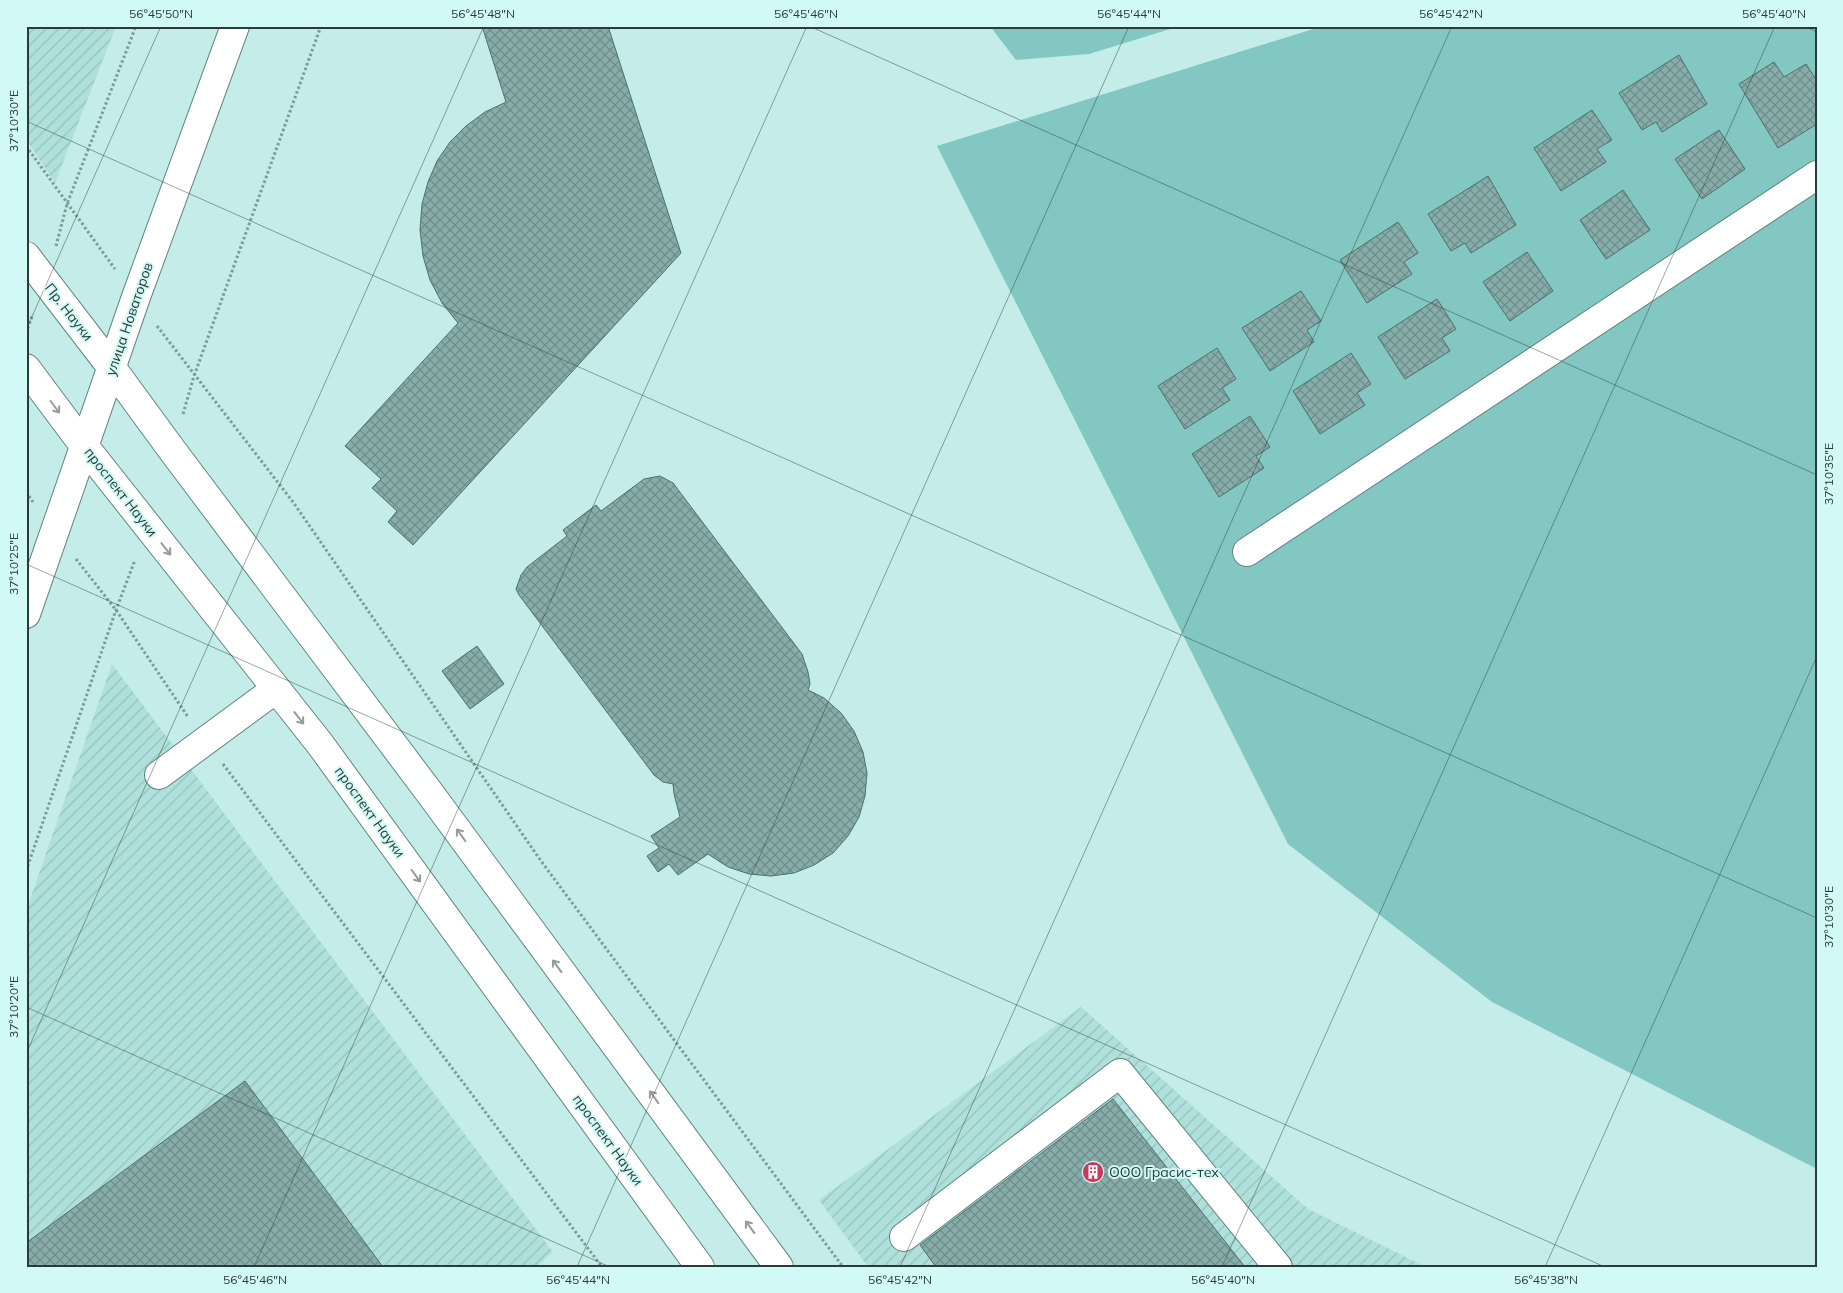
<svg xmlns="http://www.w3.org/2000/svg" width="1843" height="1293" viewBox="0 0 1843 1293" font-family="Mulish,sans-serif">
<defs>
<pattern id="industrial-furrows" width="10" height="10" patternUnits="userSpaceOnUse" patternTransform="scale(1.25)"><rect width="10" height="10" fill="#afe0db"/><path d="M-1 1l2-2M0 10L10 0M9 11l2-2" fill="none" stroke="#97c1bd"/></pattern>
<pattern id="building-cross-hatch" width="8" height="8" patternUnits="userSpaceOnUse" patternTransform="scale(1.25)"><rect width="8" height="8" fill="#87adaa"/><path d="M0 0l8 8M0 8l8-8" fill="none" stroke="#6f8e8b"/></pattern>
</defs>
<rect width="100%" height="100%" fill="#c4ece8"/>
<g fill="url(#industrial-furrows)">
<polygon points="26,26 116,26 55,183 26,139"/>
<polygon points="112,664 553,1252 536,1267 26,1267 26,911"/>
<polygon points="1081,1007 1308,1209 1426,1267 868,1267 819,1200"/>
</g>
<g fill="#82c7c1">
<polygon points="990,26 1180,26 1089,54 1016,60"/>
<polygon points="1323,26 1817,26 1817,1169 1492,1002 1288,844 937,146"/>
</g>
<g fill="url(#building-cross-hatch)" stroke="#4c716e">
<polygon points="482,26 608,26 681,253 413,545 388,522 397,511 372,488 381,479 345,446 458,323 442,303 430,280 423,256 420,230 422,204 428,182 437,161 450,142 466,126 485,112 506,102"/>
<polygon points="1679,55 1707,104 1662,132 1656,122 1642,130 1619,93"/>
<polygon points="1774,62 1784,77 1806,64 1817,81 1817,124 1778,148 1739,84"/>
<polygon points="1592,110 1612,140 1597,149 1606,162 1561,191 1534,148"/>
<polygon points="1719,130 1745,169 1702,199 1675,159"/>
<polygon points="1488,176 1516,225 1471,253 1465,243 1451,251 1428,214"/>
<polygon points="1623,190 1650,230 1606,259 1580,220"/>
<polygon points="1398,222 1418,253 1404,262 1412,274 1367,303 1340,260"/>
<polygon points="1527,252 1553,291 1510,321 1483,282"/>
<polygon points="1301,291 1321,321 1307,330 1314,342 1270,371 1242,328"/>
<polygon points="1437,299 1456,329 1442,338 1450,351 1405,379 1378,337"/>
<polygon points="1217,348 1236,379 1222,388 1230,400 1185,429 1158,386"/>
<polygon points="1351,353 1371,384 1357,393 1365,405 1320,434 1293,391"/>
<polygon points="1250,416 1270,447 1256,456 1264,468 1219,497 1192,454"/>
<polygon points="660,476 673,483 802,654 808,672 810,684 808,690 824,698 841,713 854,731 863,752 867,773 865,796 859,817 848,836 833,853 814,865 794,873 771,876 749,874 728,867 708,854 678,875 669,864 658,872 647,856 659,848 651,836 680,817 674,794 673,784 663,782 654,775 519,595 516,589 521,575 527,567 567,536 563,530 596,505 601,511 644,479"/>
<polygon points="477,646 504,684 470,709 442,671"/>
<polygon points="245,1081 383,1267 26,1267 26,1243"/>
<polygon points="1113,1099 1245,1267 936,1267 920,1245"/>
</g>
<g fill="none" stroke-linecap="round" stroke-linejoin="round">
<g stroke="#608582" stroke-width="30">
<g id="minor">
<polyline points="26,256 112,368 172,450 429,792 779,1267"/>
<polyline points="26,368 85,447 320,744 700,1267"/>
<polyline points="1247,552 1817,175"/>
<polyline points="26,614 136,297 235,26"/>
<polyline points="159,775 276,689"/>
<polyline points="904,1237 1120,1073 1278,1267"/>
</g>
</g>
<g stroke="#7e9b98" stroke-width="3" stroke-dasharray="2.5 2.5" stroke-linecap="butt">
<polyline points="26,146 115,269"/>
<polyline points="56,246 67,204 136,26"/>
<polyline points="157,326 293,502 541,861 843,1267"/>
<polyline points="26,333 33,314"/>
<polyline points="183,414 194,376 321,26"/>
<polyline points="26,492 33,502"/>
<polyline points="76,559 116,610 188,717"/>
<polyline points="223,764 602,1267"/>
<polyline points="26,871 116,610 135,560"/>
</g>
<use href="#minor" stroke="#fff" stroke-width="28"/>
</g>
<defs><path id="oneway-shaft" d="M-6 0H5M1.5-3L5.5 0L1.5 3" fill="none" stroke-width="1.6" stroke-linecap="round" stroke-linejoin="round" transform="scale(1.25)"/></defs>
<g stroke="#959d9c">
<use href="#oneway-shaft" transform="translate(55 407) rotate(53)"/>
<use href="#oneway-shaft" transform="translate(166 549) rotate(52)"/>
<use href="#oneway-shaft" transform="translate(299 718) rotate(52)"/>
<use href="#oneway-shaft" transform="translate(461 835) rotate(-126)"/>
<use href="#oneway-shaft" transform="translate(416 876) rotate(54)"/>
<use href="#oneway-shaft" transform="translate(557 966) rotate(-126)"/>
<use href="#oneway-shaft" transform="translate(654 1097) rotate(-126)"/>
<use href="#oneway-shaft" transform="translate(750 1227) rotate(-126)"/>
</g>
<path fill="none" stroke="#2b3b39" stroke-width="1" stroke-opacity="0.45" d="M809,26l1008,449M1804,26l13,6M26,121l1791,797M26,330l135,-304M26,564l1579,703M26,1007l584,260M26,1054l458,-1028M254,1267l553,-1241M577,1267l552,-1241M900,1267l552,-1241M1222,1267l553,-1241M1545,1267l272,-611"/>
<defs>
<g id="building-disc" transform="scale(1.125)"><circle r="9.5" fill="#c93a5f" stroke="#d1f9f5"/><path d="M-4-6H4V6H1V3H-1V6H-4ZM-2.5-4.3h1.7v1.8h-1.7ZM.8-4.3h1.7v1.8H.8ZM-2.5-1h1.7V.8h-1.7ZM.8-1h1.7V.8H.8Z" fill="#fff"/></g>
</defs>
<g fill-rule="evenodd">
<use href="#building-disc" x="1093" y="1172"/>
</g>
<g text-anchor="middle" stroke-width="4" stroke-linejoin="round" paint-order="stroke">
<g font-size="14" fill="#2b3b39" stroke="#d1f9f5">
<text transform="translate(69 312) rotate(52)" y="5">Пр. Науки</text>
<text transform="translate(129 319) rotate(-71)" y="5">улица Новаторов</text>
<text transform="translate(121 492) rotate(52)" y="5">проспект Науки</text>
<text transform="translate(370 812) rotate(54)" y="5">проспект Науки</text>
<text transform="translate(608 1140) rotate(54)" y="5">проспект Науки</text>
</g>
<g font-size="14" fill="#2b3b39" stroke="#d1f9f5" text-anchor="start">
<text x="1109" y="1177">ООО Грасис-тех</text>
</g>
</g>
<rect width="1843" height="1293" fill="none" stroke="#d1f9f5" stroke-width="55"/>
<rect x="28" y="28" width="1788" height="1238" fill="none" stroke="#2b3b39" stroke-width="2"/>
<g font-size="12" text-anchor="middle" fill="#2b3b39">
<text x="161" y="18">56°45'50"N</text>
<text x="483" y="18">56°45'48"N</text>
<text x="806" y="18">56°45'46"N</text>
<text x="1129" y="18">56°45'44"N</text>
<text x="1451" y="18">56°45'42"N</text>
<text x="1774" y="18">56°45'40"N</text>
<text transform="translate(14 121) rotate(-90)" y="4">37°10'30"E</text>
<text transform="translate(1829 474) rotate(-90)" y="4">37°10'35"E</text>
<text transform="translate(14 564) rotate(-90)" y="4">37°10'25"E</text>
<text transform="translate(1829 917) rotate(-90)" y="4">37°10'30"E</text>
<text transform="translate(14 1007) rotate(-90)" y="4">37°10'20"E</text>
<text x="255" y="1284">56°45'46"N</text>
<text x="578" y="1284">56°45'44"N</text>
<text x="900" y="1284">56°45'42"N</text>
<text x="1223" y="1284">56°45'40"N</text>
<text x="1546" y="1284">56°45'38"N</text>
</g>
</svg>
